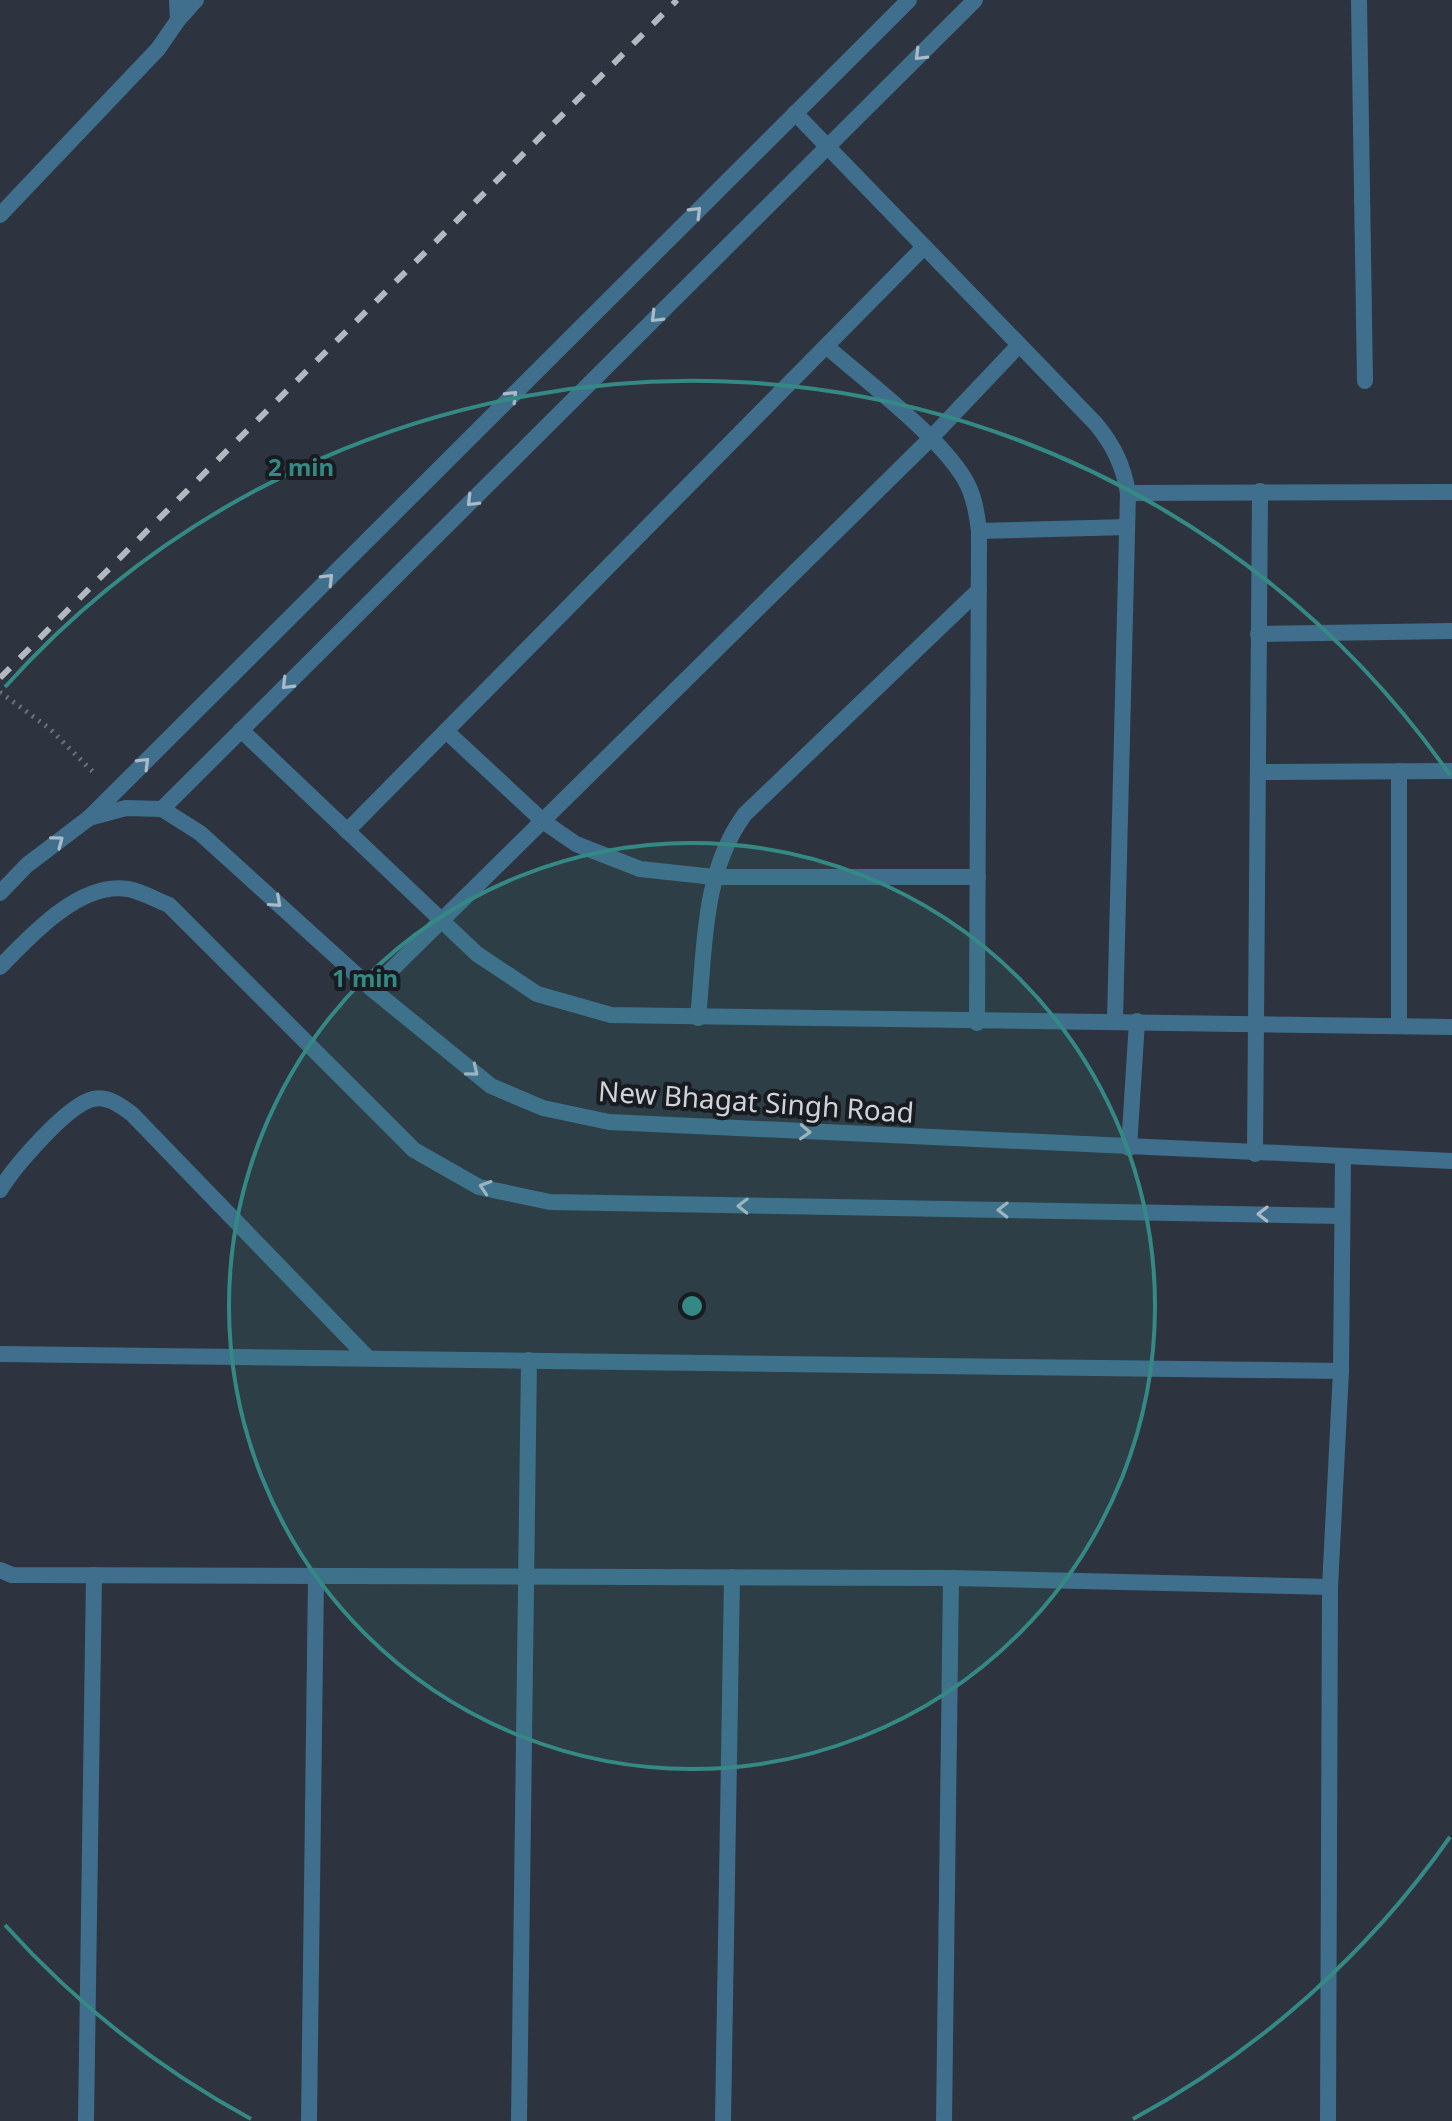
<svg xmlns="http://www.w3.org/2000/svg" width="1452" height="2121" viewBox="0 0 1452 2121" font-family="'Noto Sans',sans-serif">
<rect width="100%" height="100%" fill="#2d343f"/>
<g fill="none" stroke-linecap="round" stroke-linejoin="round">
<polyline stroke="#6b727b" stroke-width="5" stroke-dasharray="2 6" stroke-linecap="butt" points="0,692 50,729 96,775"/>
<g stroke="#406f8d" stroke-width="16">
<polyline points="1359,0 1365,381"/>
<polyline points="178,20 196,0"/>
<path d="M795,113l301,311c18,22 27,41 32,69l-13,527"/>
<path d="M826,346c40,35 112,89 138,132 10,16 13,35 15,53l-2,492"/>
<polyline points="1128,493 1452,492"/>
<polyline points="979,531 1127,527"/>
<polyline points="1258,634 1452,631"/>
<polyline points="241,730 477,954 537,994 611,1015 1452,1027"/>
<polyline points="446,731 544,822 576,844 640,869 714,877 978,877"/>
<polyline points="1399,771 1399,1026"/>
<polyline points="1258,772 1452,771"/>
<polyline points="162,809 975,0"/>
<polyline points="89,818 909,0"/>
<polyline points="347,831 924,247"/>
<polyline points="372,989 930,439 1019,345"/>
<path d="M698,1018c7,-69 4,-146 47,-204l234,-224"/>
<polyline points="1129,1148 1137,1021"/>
<polyline points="1255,1154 1260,491"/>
<path d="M0,1190c14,-23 67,-85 93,-91 14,-4 28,7 39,15l236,244"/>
<polyline points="0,1354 1341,1371"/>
<polyline points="0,1570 12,1575 951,1578 1330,1587"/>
<polyline points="86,2121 94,1575"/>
<polyline points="309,2121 316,1577"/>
<polyline points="519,2121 529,1360"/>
<polyline points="723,2121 732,1577"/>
<polyline points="944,2121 951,1578"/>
<polyline points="1328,2121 1330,1587 1341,1371 1343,1158"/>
</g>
<g stroke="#406f8d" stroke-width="16">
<polyline points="0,215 158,49 178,20 177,0"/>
<polyline points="0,893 27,865 89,818 126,808 162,809 200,833 372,989 491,1086 543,1108 609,1122 1452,1161"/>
<path d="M0,967c30,-31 80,-86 128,-78 13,2 28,11 41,16l245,245 65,37 71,15 791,14"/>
</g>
<polyline stroke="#b3b8c0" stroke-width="6" stroke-dasharray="14 14" stroke-linecap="butt" points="0,678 677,0"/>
</g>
<defs><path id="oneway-chevron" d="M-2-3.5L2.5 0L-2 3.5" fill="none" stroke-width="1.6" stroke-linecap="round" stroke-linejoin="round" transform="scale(2)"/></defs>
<g stroke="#aabac7">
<use href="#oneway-chevron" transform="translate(920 55) rotate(135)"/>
<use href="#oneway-chevron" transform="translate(696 212) rotate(-45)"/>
<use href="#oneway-chevron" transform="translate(656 317) rotate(135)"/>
<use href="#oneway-chevron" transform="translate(512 396) rotate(-45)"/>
<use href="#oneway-chevron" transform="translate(472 501) rotate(135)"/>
<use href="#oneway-chevron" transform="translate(328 579) rotate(-45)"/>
<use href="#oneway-chevron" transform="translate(287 684) rotate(135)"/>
<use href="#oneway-chevron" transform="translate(144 763) rotate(-45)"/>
<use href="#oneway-chevron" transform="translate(58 841) rotate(-37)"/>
<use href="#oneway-chevron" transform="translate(276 902) rotate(42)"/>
<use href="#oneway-chevron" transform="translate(473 1071) rotate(39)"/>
<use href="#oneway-chevron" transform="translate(805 1132) rotate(3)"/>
<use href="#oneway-chevron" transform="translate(485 1187) rotate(-162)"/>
<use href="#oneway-chevron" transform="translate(743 1206) rotate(-179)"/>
<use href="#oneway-chevron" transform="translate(1003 1210) rotate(-179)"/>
<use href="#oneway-chevron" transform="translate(1263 1214) rotate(-179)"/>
</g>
<circle cx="692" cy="1306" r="463" fill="#358984" fill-opacity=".12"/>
<g fill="none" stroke="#358984" stroke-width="4">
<circle cx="692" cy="1306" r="463"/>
<path d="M1450 1837A925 925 0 0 1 1133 2119M251 2119A925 925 0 0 1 5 1925M5 687A925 925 0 0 1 1450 775"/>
</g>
<g text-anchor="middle" stroke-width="8" stroke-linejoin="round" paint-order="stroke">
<g font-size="28" fill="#ced3da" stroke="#181b20">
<text transform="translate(756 1102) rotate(4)" y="10">New Bhagat Singh Road</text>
</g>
</g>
<circle cx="692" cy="1306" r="12" fill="#358984" stroke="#181b20" stroke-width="4"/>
<g font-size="24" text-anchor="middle" font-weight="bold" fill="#358984" stroke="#181b20" stroke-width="8" stroke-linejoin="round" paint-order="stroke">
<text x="301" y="476">2 min</text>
<text x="365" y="987">1 min</text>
</g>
</svg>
